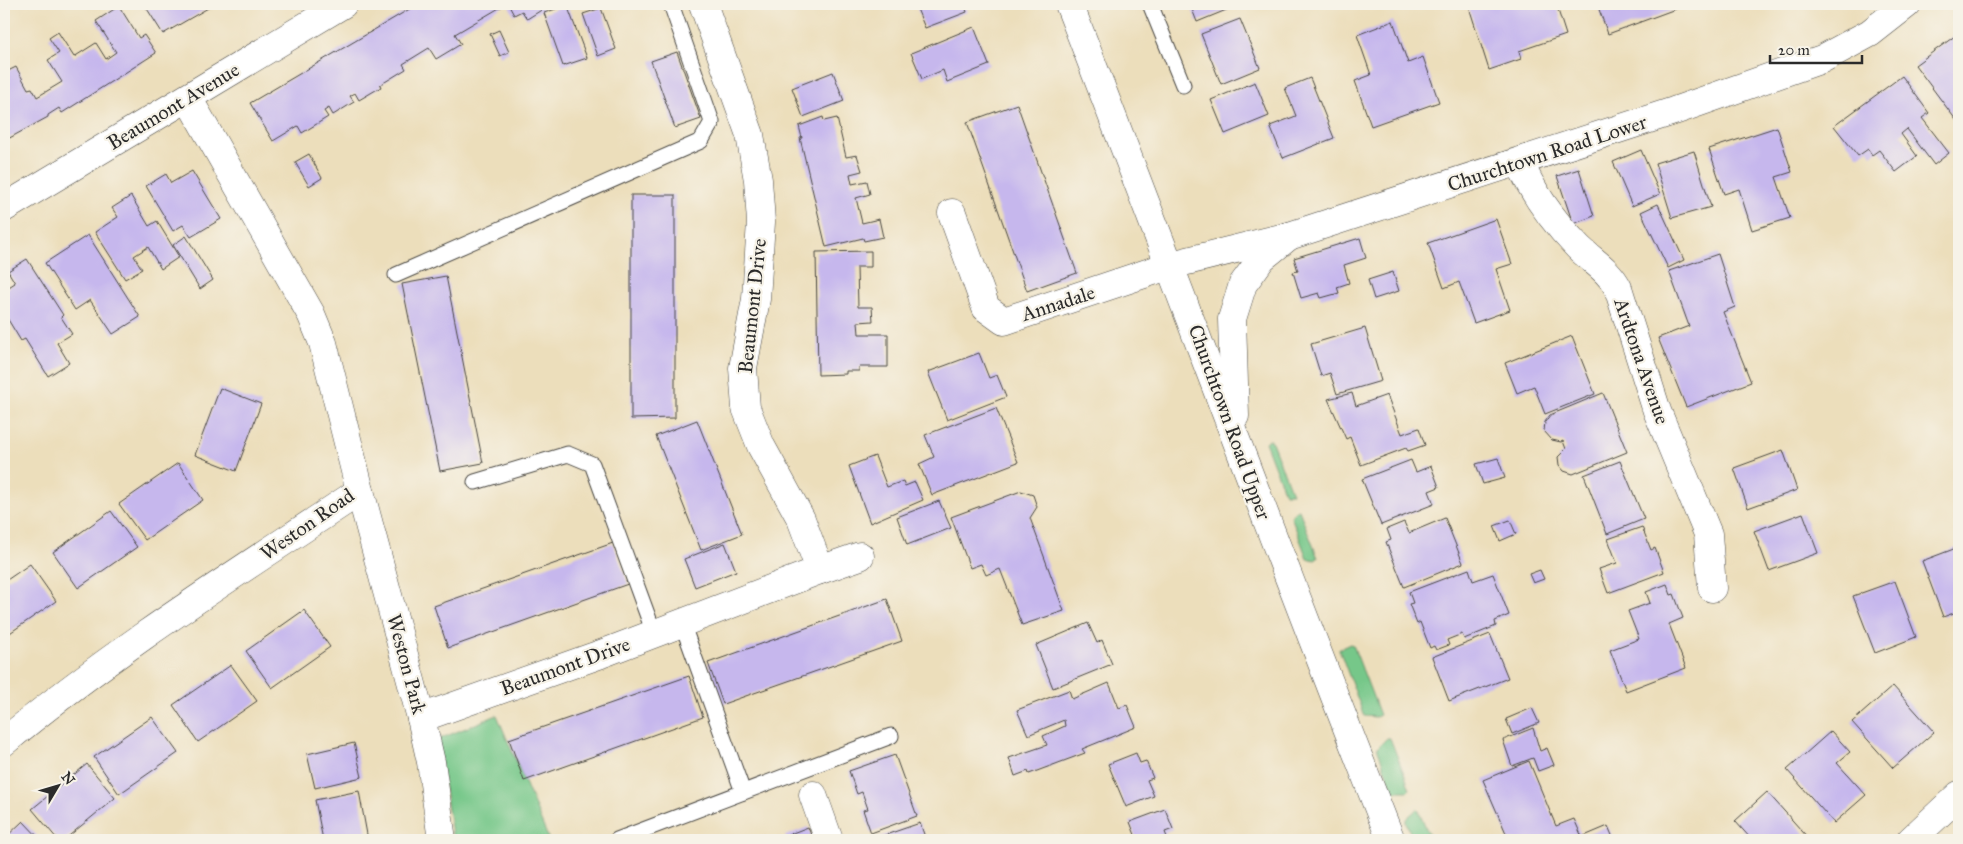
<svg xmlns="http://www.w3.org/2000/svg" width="1963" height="844" viewBox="0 0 1963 844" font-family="'IM FELL Great Primer',serif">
<rect width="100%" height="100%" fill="#f7f3e8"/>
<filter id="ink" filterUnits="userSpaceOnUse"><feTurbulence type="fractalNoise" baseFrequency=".02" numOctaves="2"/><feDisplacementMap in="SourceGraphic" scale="10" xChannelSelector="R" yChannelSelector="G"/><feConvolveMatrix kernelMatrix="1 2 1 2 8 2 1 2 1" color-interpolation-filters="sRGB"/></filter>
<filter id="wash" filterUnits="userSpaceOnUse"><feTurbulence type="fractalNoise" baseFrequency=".0096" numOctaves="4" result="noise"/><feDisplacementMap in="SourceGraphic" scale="20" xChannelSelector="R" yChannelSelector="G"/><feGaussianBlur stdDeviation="1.12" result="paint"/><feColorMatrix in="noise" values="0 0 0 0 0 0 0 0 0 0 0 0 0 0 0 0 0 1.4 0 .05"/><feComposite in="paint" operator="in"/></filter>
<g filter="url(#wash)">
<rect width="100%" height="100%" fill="#ecdebb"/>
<g fill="#76c789" stroke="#50795a">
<polygon points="1268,439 1272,442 1292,493 1285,493 1284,491 1265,442"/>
<polygon points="1299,510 1318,558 1315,560 1307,558 1291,516 1296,511"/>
<polygon points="1350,644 1353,645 1380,715 1376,717 1364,716 1339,649"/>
<polygon points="497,715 549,840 453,840 437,740"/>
<polygon points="1387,738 1390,738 1410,789 1408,791 1393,791 1377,748"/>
<polygon points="1417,809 1419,811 1431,840 1413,840 1406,822 1406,819"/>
</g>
<g id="blocks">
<g fill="#c6b7ed">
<polygon points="144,4 215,4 163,34"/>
<polygon points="418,4 506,4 455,34 461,44 436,59 429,48 403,64 406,69 380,85 381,87 359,100 355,93 350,96 354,102 333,115 329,108 324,111 328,117 302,133 298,126 273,141 250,103"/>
<polygon points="508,4 540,4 543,9 527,19 522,11 514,15"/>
<polygon points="915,4 964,4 967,12 925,28"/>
<polygon points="1190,4 1235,4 1236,6 1197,22"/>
<polygon points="1468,4 1556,4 1566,35 1519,51 1521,59 1489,70"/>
<polygon points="1597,4 1689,4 1608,34"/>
<polygon points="567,5 587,58 563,66 544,13"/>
<polygon points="119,6 139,38 144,35 156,53 62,113 59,108 48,115 48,117 4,141 4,73 16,67 28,89 32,88 37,97 62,82 48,60 59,53 49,38 58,32 74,57 96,43 106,59 116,52 96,21"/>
<polygon points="601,8 616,49 598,56 583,14"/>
<polygon points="1240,19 1260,68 1221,84 1201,34"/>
<polygon points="1393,21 1408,63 1423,57 1439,102 1371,126 1355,81 1371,75 1357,35"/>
<polygon points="974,27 989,65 947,82 943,70 922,79 911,53"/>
<polygon points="499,30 509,52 500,56 490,34"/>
<polygon points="1959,33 1959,124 1915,65"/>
<polygon points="677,52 701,119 675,128 651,61"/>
<polygon points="833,72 844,101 803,117 792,88"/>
<polygon points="1902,76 1929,113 1922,118 1949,153 1934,165 1907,129 1901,134 1917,156 1896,172 1879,150 1872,155 1868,149 1858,156 1834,126"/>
<polygon points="1310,78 1334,138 1283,158 1270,126 1296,116 1285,88"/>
<polygon points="1255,82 1269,116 1225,134 1211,100"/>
<polygon points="1017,104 1077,273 1027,291 967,122"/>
<polygon points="823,117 824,121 837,118 846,157 857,155 862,171 850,174 852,184 867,181 870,194 856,198 862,223 879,219 883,237 864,241 863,238 826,247 800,138 802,138 799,126"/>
<polygon points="1777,127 1792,172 1776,177 1790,218 1752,230 1739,189 1724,194 1709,149"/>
<polygon points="1641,150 1660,194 1632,206 1613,162"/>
<polygon points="1694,151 1711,207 1672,218 1655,163"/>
<polygon points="309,154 322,178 309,186 295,162"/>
<polygon points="1579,169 1594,216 1573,224 1557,176"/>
<polygon points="192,171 221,219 191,237 183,225 173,231 146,186 166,174 171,183"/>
<polygon points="631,195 675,195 675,418 631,419"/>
<polygon points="131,196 149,226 157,221 179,257 161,269 148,247 134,256 142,269 125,279 95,232 118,217 112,208"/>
<polygon points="1658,204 1684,260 1668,268 1641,212"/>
<polygon points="1496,219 1512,264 1496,269 1510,310 1474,323 1459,282 1444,288 1428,243"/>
<polygon points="88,235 140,317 113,334 90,300 75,310 45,263"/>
<polygon points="186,236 213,280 200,289 173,245"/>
<polygon points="1360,238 1366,258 1344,265 1349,283 1337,287 1339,293 1321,298 1319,293 1301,298 1293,272 1298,271 1294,258"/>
<polygon points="871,251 871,267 857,267 858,307 872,307 873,321 858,322 859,334 888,334 888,367 859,367 859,371 846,371 846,374 818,375 816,252"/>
<polygon points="1718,254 1735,307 1723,312 1751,382 1686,407 1658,338 1689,326 1669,271"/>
<polygon points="27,259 63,315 61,317 72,334 57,343 69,363 48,376 25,339 21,341 4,313 4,290 15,283 8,271"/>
<polygon points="1393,272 1399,291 1374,299 1368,280"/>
<polygon points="446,276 483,463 440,471 402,284"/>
<polygon points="1365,328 1381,381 1337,394 1330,373 1321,376 1311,344"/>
<polygon points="1572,336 1595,394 1545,414 1534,386 1517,393 1505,363"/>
<polygon points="979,353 989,378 997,375 1006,397 947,420 928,372"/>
<polygon points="220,388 261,404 236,471 195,455"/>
<polygon points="1352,393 1356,406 1387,395 1402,434 1419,428 1425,445 1408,451 1406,448 1361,465 1350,437 1346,439 1328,399"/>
<polygon points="1603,393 1627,452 1573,474 1564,471 1559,465 1558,457 1566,449 1563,441 1561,442 1552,440 1544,431 1545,422 1550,415"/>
<polygon points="996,408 1018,462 932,495 919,464 934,457 925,435"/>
<polygon points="697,420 742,534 701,550 656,436"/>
<polygon points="1783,450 1797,490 1748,508 1734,468"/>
<polygon points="875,456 887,487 903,481 905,486 915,482 923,500 870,523 849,466"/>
<polygon points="1498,458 1505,478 1483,484 1476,464"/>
<polygon points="1411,460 1416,472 1431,466 1439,487 1429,491 1434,504 1381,525 1362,479"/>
<polygon points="1620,461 1644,519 1607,534 1584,475"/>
<polygon points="178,463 203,500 145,540 119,504"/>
<polygon points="1021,491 1033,495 1037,507 1030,518 1064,611 1022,625 1000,569 986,575 981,564 970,568 951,517"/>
<polygon points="939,501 951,528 907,545 897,517"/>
<polygon points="111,511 137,547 78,588 53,552"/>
<polygon points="1803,513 1818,553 1769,571 1754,531"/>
<polygon points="1445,518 1463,563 1404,587 1386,542 1391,540 1387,529 1404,522 1409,533"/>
<polygon points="1510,520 1516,534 1500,541 1494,526"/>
<polygon points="1642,527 1651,550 1655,548 1664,572 1608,593 1599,569 1617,563 1608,539"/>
<polygon points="613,543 628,584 448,648 434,606"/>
<polygon points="725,543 736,571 695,587 684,559"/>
<polygon points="1959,547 1959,611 1943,617 1922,561"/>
<polygon points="30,564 56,601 4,637 4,582"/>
<polygon points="1469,569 1473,581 1493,574 1509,615 1495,621 1496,626 1464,639 1462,634 1447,640 1449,645 1436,650 1434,646 1430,648 1420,622 1417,624 1409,604 1413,603 1409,592"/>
<polygon points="1540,570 1544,579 1533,583 1529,574"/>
<polygon points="1895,581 1916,637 1875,653 1853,596"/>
<polygon points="1667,584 1671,595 1674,594 1683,618 1669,624 1686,668 1626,691 1610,650 1639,639 1628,611 1650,603 1646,592"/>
<polygon points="887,599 902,641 723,704 708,663"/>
<polygon points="304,610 330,647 272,688 246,651"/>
<polygon points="1088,623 1097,643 1102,640 1112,664 1053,688 1036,645"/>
<polygon points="1490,634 1508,678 1449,701 1432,657"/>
<polygon points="231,665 257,701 198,742 173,705"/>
<polygon points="689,676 703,717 524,781 509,739"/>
<polygon points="1109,683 1119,708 1127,705 1136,727 1082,749 1085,753 1029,774 1028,771 1015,776 1009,758 1047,745 1043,736 1065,726 1064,720 1028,735 1017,710 1069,690 1072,699"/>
<polygon points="1893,686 1934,732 1893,768 1852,722"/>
<polygon points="1532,708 1539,723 1512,734 1506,719"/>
<polygon points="152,717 178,753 119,794 94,757"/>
<polygon points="1533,728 1540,751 1547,748 1554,765 1538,771 1533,758 1512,766 1503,740"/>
<polygon points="1831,731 1850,752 1837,763 1866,795 1834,823 1787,770"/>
<polygon points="354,743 362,777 315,788 307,754"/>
<polygon points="1136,753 1140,763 1146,761 1153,778 1147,780 1154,796 1126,807 1108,764"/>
<polygon points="895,755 917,816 871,833 863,810 868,809 862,792 857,794 849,771"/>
<polygon points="1529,761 1556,826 1574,819 1582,837 1608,826 1614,840 1509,840 1483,780"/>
<polygon points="87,764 115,798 64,840 58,840 32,809"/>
<polygon points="359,791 368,840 323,840 315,800"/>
<polygon points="1767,792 1810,840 1752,840 1735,821"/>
<polygon points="1165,809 1173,829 1165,832 1168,840 1137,840 1130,822"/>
<polygon points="23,821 41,840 4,840 4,839"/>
<polygon points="920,823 926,840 871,840"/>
<polygon points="808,827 813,840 787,840 785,836"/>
</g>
</g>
</g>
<g filter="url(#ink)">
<use href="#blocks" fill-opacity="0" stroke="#484641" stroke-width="1"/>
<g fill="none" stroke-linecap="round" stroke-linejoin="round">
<g stroke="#484641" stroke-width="17">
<g id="service">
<polyline points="1150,4 1183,85"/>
<polyline points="396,275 701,141 712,122 671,4"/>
<polyline points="475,482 568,454 592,464 654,633"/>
<polyline points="682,623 743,792"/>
<polyline points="617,840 891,736"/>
</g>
</g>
<g stroke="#484641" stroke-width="29">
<g id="minor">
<polyline points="188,98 311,314 323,343 360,491 421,718 431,762 442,840"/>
<path d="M1520,162c12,31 35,61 58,85 14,14 31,23 40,41l39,123 51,123 4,54"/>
<polyline points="952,213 986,308 1004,321 1171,265"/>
<polyline points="820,570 860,556"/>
<polyline points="421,718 601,654 820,570 801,519 761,446 746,408 743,368 756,299 761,222 758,180 750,135 703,4"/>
<path d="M4,742c111,-93 235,-170 356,-251"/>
<polyline points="813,795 829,840"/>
<polyline points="1911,840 1959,795"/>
</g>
</g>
<g stroke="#484641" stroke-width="29">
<g id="tertiary">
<polyline points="4,208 343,4"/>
<polyline points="1171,265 1289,236 1674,111 1822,59 1870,33 1907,4"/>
</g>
</g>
<g stroke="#484641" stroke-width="29">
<g id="secondary">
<path d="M1069,4c108,278 212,558 322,836"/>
<polyline points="1235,416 1232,319 1243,284 1262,258 1289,236"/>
</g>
</g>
<use href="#service" stroke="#fff" stroke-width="15"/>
<use href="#minor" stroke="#fff" stroke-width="28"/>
<use href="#tertiary" stroke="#fff" stroke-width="28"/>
<use href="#secondary" stroke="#fff" stroke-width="28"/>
</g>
</g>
<g text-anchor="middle" stroke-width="4.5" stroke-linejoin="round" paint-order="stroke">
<g font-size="20" fill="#2b2b2b" stroke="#f7f3e8">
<text transform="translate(173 106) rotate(-31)" y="7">Beaumont Avenue</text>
<text transform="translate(1547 153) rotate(-18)" y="7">Churchtown Road Lower</text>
<text transform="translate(1058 303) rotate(-18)" y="7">Annadale</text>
<text transform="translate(752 306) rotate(-84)" y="7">Beaumont Drive</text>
<text transform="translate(1642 361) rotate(71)" y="7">Ardtona Avenue</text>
<text transform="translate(1230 422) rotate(70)" y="7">Churchtown Road Upper</text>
<text transform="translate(307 524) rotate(-35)" y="7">Weston Road</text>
<text transform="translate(407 664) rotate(75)" y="7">Weston Park</text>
<text transform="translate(565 666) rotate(-20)" y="7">Beaumont Drive</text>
</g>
</g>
<rect width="1963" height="844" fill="none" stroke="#f7f3e8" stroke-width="20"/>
<g transform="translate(58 786) rotate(52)" stroke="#f7f3e8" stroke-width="4" paint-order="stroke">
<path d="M0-4L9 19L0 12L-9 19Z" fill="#2b2b2b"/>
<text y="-8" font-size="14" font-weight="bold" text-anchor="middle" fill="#2b2b2b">N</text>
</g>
<path d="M1770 55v8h92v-8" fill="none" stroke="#2b2b2b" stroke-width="2.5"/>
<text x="1778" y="55" font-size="15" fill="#2b2b2b" stroke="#f7f3e8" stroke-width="4" paint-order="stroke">20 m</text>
</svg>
